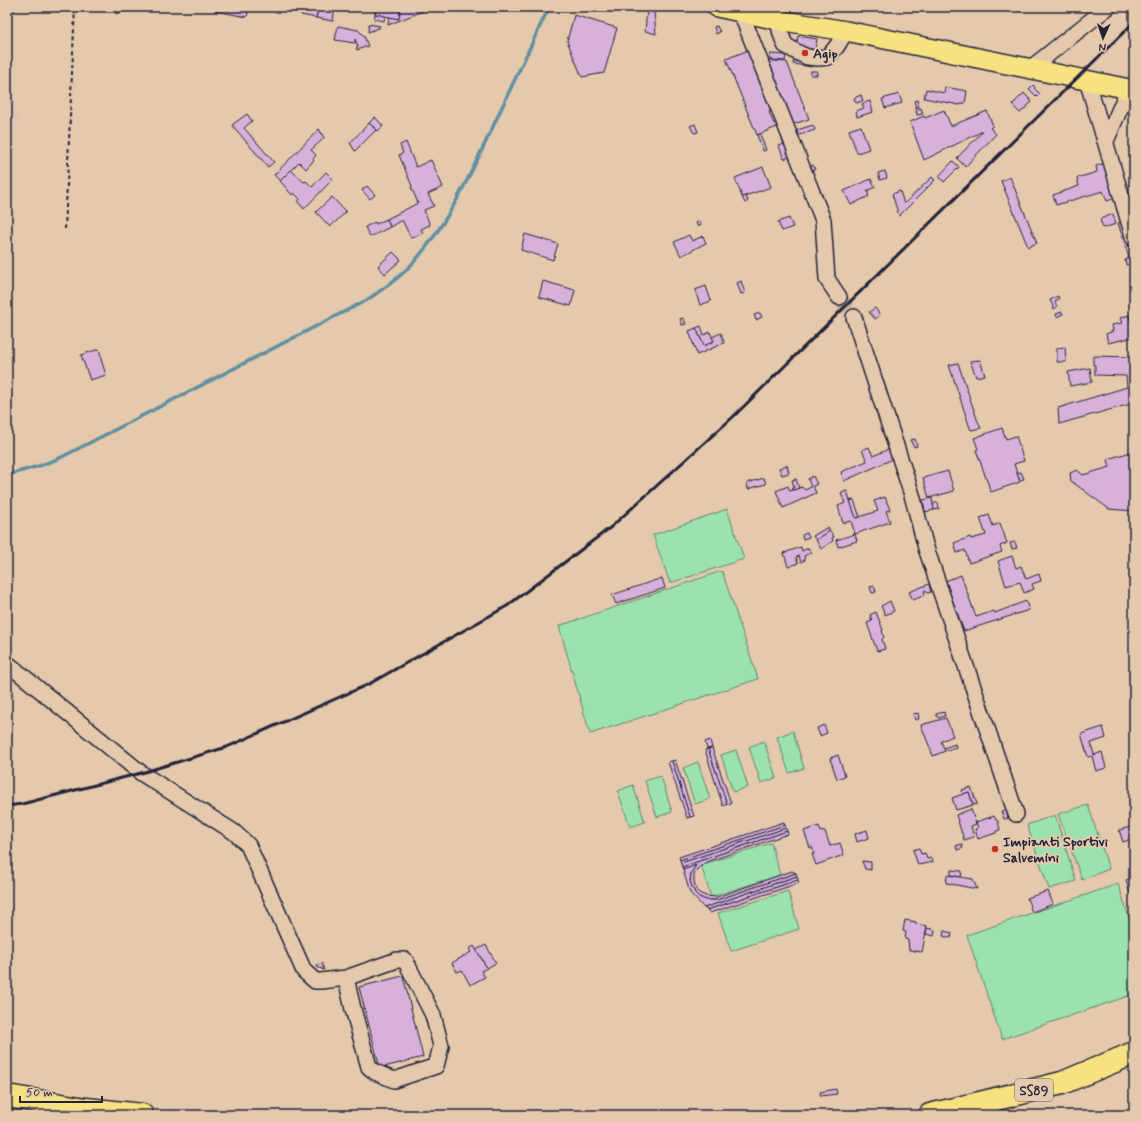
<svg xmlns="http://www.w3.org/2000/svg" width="1141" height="1122" viewBox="0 0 1141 1122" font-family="Mynerve,sans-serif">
<rect width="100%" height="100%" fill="#e4c9ac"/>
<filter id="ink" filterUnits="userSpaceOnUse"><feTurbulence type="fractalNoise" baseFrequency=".025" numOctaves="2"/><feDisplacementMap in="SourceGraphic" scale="8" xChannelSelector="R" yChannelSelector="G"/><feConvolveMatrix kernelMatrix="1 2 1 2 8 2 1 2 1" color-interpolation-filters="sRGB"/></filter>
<g filter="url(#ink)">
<polygon fill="#e0c2ba" points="7,72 18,121 7,126"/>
<g fill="#9be2af" stroke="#5e8275">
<polygon points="727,509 744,559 670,583 653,535"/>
<polygon points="722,571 758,679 590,734 559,626"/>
<polygon points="793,731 804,768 789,773 777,737"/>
<polygon points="764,741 776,778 761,783 749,747"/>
<polygon points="736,750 748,787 733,792 721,755"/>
<polygon points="698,762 710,799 695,804 683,768"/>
<polygon points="661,776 672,812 657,817 645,781"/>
<polygon points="633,785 645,822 630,827 618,791"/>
<polygon points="1088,805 1109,869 1082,880 1058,814"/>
<polygon points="1055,815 1076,881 1049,889 1027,825"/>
<polygon points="771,843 780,875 711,897 701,865"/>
<polygon points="1118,884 1134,932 1134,994 1002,1039 967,935"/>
<polygon points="788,891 799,929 731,951 718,913"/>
</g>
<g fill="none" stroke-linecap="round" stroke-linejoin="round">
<path stroke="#608fa2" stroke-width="3.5" d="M7,475l32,-9 21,-8 307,-158c16,-11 32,-22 45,-36 35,-38 57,-87 79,-133 19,-42 39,-83 58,-124"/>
</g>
<g fill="#d7b1da" stroke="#22223b">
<polygon points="114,7 121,7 122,12 116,14"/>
<polygon points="216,7 249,7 247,17 215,11"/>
<polygon points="303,7 319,7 316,18 301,15"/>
<polygon points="319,7 335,7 333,21 316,18"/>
<polygon points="376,7 401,7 399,19 375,14"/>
<polygon points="401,7 408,8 412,7 433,7 388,25 389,17 399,19"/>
<polygon points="647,10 654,11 656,34 645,31"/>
<polygon points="375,14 385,16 384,21 374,19"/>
<polygon points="574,15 617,28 604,73 582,77 567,41"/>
<polygon points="369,24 380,26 379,28 368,32"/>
<polygon points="338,26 358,30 364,36 368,46 357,50 356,48 358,47 355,39 355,43 335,40"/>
<polygon points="717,26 720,32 716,34 714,27"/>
<polygon points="798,36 817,39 812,67 793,64"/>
<polygon points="751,49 776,109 769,112 774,124 780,121 782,125 757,135 726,59"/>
<polygon points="770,54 786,55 785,61 770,60"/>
<polygon points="765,60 787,62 809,119 791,125"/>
<rect x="811" y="71" width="6" height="4"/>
<polygon points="1033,85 1035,87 1034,88 1040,94 1037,97 1029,89"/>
<polygon points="945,87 967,91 965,103 959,105 924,98 926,89 944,93"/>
<polygon points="1024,93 1032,102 1020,113 1012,105"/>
<polygon points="899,94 902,103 885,108 882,99"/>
<polygon points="861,95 863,101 856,103 854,98"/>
<polygon points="917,100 919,107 916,108 914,101"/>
<polygon points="870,101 873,112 857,117 856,111 864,108 862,104"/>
<polygon points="921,108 923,114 917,115 916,110"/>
<polygon points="944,110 951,126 987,111 993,126 990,128 996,134 965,167 957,158 983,131 924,160 910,122 924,116 925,118"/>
<polygon points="247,114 252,121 244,128 274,162 268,167 232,125"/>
<polygon points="375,117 383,126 378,131 369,123"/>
<polygon points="369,123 376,130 355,151 350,143"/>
<polygon points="695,124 698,132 694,133 690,126"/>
<polygon points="813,125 815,130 796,136 794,131"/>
<polygon points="861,126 869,149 857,153 849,130"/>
<polygon points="319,129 324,138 311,150 316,155 313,159 314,160 306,169 299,162 280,181 274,175"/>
<polygon points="760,134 766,150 763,151 757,135"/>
<polygon points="406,142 416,167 431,160 443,187 428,194 434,206 424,210 430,225 421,229 423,233 411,238 402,220 390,227 387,219 418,203 411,187 412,186 399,155 403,153 400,145"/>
<polygon points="789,142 794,155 784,159 779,146"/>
<polygon points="953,161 959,167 944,182 939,176"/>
<polygon points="1105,163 1115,198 1107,201 1103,191 1056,205 1053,195 1079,186 1077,178 1097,172 1096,166"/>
<polygon points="813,165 815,169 809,172 808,167"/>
<polygon points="763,167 771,187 742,197 735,178"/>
<polygon points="291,170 304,182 306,181 312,187 326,172 333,179 304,209 298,202 300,199 294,193 292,195 280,181"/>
<polygon points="885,171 887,178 880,180 878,173"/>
<polygon points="932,177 935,180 899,216 892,194 900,191 904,204"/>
<polygon points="1010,177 1037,243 1028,247 1001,181"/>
<polygon points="871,179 875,187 867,191 869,196 851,205 844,191"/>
<polygon points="367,186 375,195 370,199 362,190"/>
<polygon points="746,196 748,201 745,203 742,197"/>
<polygon points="332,197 346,212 330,227 316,212"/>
<polygon points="1113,214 1116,224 1103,228 1100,219"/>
<polygon points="789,218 793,227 782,231 778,222"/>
<polygon points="387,219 390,227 370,237 365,227 375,222 376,224"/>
<polygon points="699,221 701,225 698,227 696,223"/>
<polygon points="1123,221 1134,256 1134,263 1126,265 1125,260 1129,258 1118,223"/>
<polygon points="525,234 558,244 553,260 521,250"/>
<polygon points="689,235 692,241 703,236 706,243 681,256 674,242"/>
<polygon points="393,252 401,260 385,274 378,266"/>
<polygon points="543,281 575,290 571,306 539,297"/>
<polygon points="741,281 745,293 741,294 737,283"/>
<polygon points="706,286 711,301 700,305 695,290"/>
<polygon points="1058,296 1059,299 1055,302 1057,307 1054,309 1050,300"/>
<polygon points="875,308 880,315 875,319 869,312"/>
<polygon points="1062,312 1063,314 1057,317 1056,314"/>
<polygon points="760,313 762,317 756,320 754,315"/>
<polygon points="1129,315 1134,337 1108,343 1106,334 1113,331 1112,325 1122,323 1120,318"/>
<polygon points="683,318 686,324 682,325 680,319"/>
<polygon points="701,326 704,335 710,332 714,341 704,346 696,328"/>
<polygon points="696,328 704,346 714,341 712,337 721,333 724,343 697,355 689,331"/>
<polygon points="1065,347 1066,362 1057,362 1057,348"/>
<polygon points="99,349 102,359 101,359 106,375 90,380 81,355"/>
<polygon points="1093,356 1134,357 1134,403 1059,424 1058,408 1127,387 1126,376 1095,375 1095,365 1093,365"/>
<polygon points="980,360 985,375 976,377 970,361"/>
<polygon points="958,363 977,419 981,428 971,430 970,428 949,365"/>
<polygon points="1090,368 1092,382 1070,386 1068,372"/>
<polygon points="8,404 12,413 7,415 7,405"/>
<polygon points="1002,428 1006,439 1016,436 1024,461 1014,464 1020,482 991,492 976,450 978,449 974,438"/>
<polygon points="915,439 917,446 914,447 910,440"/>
<polygon points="869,447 873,456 891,448 895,458 844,481 841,472 867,461 862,450"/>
<polygon points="1134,451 1134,511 1109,509 1071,481 1070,473 1077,470 1083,475 1110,467 1108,459"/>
<polygon points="787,465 789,473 782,475 779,468"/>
<polygon points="948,471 954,491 929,498 923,478"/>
<polygon points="1021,472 1024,479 1020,480 1017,473"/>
<polygon points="813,476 817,484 813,486 816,493 783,508 776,491 788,486 790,491 802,487 805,490 811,487 808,479"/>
<polygon points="764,478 766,484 748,489 747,483"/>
<polygon points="796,479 799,488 793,490 792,488 794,487 792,480"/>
<polygon points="847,491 856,518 878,511 874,501 885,497 890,510 886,511 890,522 855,534 851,521 843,523 838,506 845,503 841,493"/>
<polygon points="932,498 934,510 925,512 923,500"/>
<polygon points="854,500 860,517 856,518 850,501"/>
<polygon points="938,502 939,509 934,510 933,504"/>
<polygon points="989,515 993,526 1000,523 1007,543 1000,546 1002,552 969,563 965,550 957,553 954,543 970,537 971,539 986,535 980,518"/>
<polygon points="828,527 830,531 816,540 813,536"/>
<polygon points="830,531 834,537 832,538 833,541 821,549 816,540"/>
<polygon points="807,533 809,537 803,539 802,535"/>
<polygon points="855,534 857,541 838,547 836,540"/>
<polygon points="1015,542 1017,548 1012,549 1010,543"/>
<polygon points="801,547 802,551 808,548 812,552 804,556 805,560 801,562 799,556 796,557 798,563 788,567 784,553"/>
<polygon points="1012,556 1016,568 1021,566 1026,579 1039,574 1041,581 1032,584 1034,589 1024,593 1020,582 1006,586 998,561"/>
<polygon points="961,575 976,617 994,611 995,613 1026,601 1029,610 964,631 945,581"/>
<polygon points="662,578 665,588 616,604 612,595"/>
<polygon points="929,584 931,592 927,593 926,590 924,591 925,595 913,600 909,592"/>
<polygon points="874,586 876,592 872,593 870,587"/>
<polygon points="890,601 894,611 885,615 881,606"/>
<polygon points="876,612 883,630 882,630 884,637 882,639 885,649 877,651 867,623 872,621 870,615"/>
<polygon points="944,712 945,716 938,718 936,714"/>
<polygon points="918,713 919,719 915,720 913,714"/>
<polygon points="946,718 953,736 941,741 945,751 933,756 921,725"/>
<polygon points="824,725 827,733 820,736 817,728"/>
<polygon points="1103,727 1106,738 1091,743 1094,755 1102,752 1106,768 1096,771 1092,756 1088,757 1081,734"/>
<polygon points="710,740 712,748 707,749 705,742"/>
<polygon points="955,744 956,747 945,751 944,748"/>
<polygon points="712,748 731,803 727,804 708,749"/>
<polygon points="708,749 727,804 723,806 705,750"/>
<polygon points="838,755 845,776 837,779 830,758"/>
<polygon points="9,758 11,765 7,766 7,759"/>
<polygon points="675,760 694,816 690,817 672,761"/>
<polygon points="672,761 690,817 687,818 668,762"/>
<polygon points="971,787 977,804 973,805 969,792 963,794 962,790"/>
<polygon points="969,792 973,805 956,810 952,798"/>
<polygon points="971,809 976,824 971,826 974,837 964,840 956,815"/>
<polygon points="1006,810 1008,818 1004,819 1001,811"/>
<polygon points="994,816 996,820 998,821 1000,830 996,831 996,833 978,839 975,829 978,828 976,822"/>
<polygon points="784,822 785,825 680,860 679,857"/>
<polygon points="785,825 786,828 681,863 680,860"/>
<polygon points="819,826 821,832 825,831 830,846 840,843 844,855 816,865 812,854 814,854 812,847 810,848 804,831"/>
<polygon points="1131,827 1134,838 1123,842 1119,830"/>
<polygon points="786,828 787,831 682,867 681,863"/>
<polygon points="867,830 869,838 857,842 855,834"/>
<polygon points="787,831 788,834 706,862 697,869 694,874 694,881 695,886 697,891 701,894 706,896 717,897 792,871 796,873 717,900 706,900 699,897 695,893 692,887 690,881 691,873 696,865 683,870 682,867"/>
<polygon points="962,844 963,848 957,850 956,846"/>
<polygon points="919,848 921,854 925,853 927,859 931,858 933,862 918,865 913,850"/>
<polygon points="862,861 871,862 871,870 865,869"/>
<polygon points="696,865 691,873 690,881 692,887 695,893 699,897 706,900 717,900 796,873 797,876 704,908 690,893 683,870"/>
<polygon points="951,870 962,871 961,877 951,875"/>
<polygon points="947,875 973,879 977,889 946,883"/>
<polygon points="797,876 798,880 707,910 704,908"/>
<polygon points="1134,877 1134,892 1130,893 1126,880"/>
<polygon points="798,880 799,883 710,913 707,910"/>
<polygon points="1048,891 1053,904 1032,912 1027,898"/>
<polygon points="905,920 916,922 916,924 927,926 922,952 909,950 908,940 905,939 906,932 903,931"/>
<polygon points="927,928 935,930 934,936 926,934"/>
<polygon points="944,931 952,933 951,938 943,936"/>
<polygon points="486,945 496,963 487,968 476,950"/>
<polygon points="474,946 487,968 481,971 485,977 470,985 462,970 457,972 452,963 471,952 469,949"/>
<polygon points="322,963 324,970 317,967 317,965"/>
<polygon points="403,976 423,1057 380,1068 359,987"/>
<polygon points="836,1089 837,1094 821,1096 820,1092"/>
</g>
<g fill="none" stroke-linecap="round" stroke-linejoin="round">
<polyline stroke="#bda895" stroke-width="15" stroke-dasharray="15 8" stroke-linecap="butt" points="839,297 854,317"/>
<g stroke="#22223b" stroke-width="18">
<g id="minor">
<polyline points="741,13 823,220 827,279 839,297"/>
<path d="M778,20l3,14 4,11c18,11 22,15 43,12l9,-11 9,-15"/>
<polyline points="1031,68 1108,7"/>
<path d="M1087,80c16,53 31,106 47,159"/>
<polyline points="1106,141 1125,97 1130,89"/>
<polyline points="854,317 912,495 926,548 1016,814"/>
<polyline points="7,663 141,773 234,832 248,845 304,971 315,981 321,981 346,978 397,960 405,960 433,1015 441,1046 436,1066 394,1080 375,1072 369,1067 353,1009 346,978"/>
</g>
</g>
<g stroke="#22223b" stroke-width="22">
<polyline id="major" points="717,7 778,20 846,31 1134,90"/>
</g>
<g stroke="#22223b" stroke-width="25">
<g id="highway">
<polyline points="7,1096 86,1109 142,1115"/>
<polyline points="930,1115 1062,1083 1134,1053"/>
</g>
</g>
<g stroke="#22223b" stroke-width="2" stroke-dasharray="4 3" stroke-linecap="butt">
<polyline points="7,14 18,7"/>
<polyline points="65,229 75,7"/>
</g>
<use href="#minor" stroke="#e4c9ac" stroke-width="15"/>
<use href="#major" stroke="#f7e281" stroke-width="19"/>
<use href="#highway" stroke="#f7e281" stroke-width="22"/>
<polyline stroke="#22223b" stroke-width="3" points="7,806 22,804 141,773 227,747 369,684 507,606 611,527 733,417 1134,22"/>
</g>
</g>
<g fill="#c8321e" stroke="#e4c9ac" stroke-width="1.5">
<circle cx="805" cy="53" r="4"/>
<circle cx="995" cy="849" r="4"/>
</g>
<g text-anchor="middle" stroke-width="4" stroke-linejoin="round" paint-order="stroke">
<rect fill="#e4c9ac" stroke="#5c545d" stroke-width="1" x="1015" y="1079" width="38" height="22" rx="3"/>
<g font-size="13" font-weight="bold" fill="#22223b">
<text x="1034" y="1095">SS89</text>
</g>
<g font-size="14" font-weight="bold" fill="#22223b" stroke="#e4c9ac" text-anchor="start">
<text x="813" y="58">Agip</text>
<text x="1003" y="846">Impianti Sportivi<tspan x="1003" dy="16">Salvemini</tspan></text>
</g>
</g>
<rect width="1141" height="1122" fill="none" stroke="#e4c9ac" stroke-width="24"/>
<rect x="12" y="12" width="1117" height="1098" fill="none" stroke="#22223b" stroke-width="1.5" filter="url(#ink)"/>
<g transform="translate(1103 38) rotate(183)" stroke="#e4c9ac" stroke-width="3" paint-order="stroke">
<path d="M0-3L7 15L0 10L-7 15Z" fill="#22223b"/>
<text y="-6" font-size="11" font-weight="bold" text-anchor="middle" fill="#22223b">N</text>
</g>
<path d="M20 1096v6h82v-6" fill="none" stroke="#22223b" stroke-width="2"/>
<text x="26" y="1096" font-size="12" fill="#22223b" stroke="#e4c9ac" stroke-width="3" paint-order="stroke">50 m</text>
</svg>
